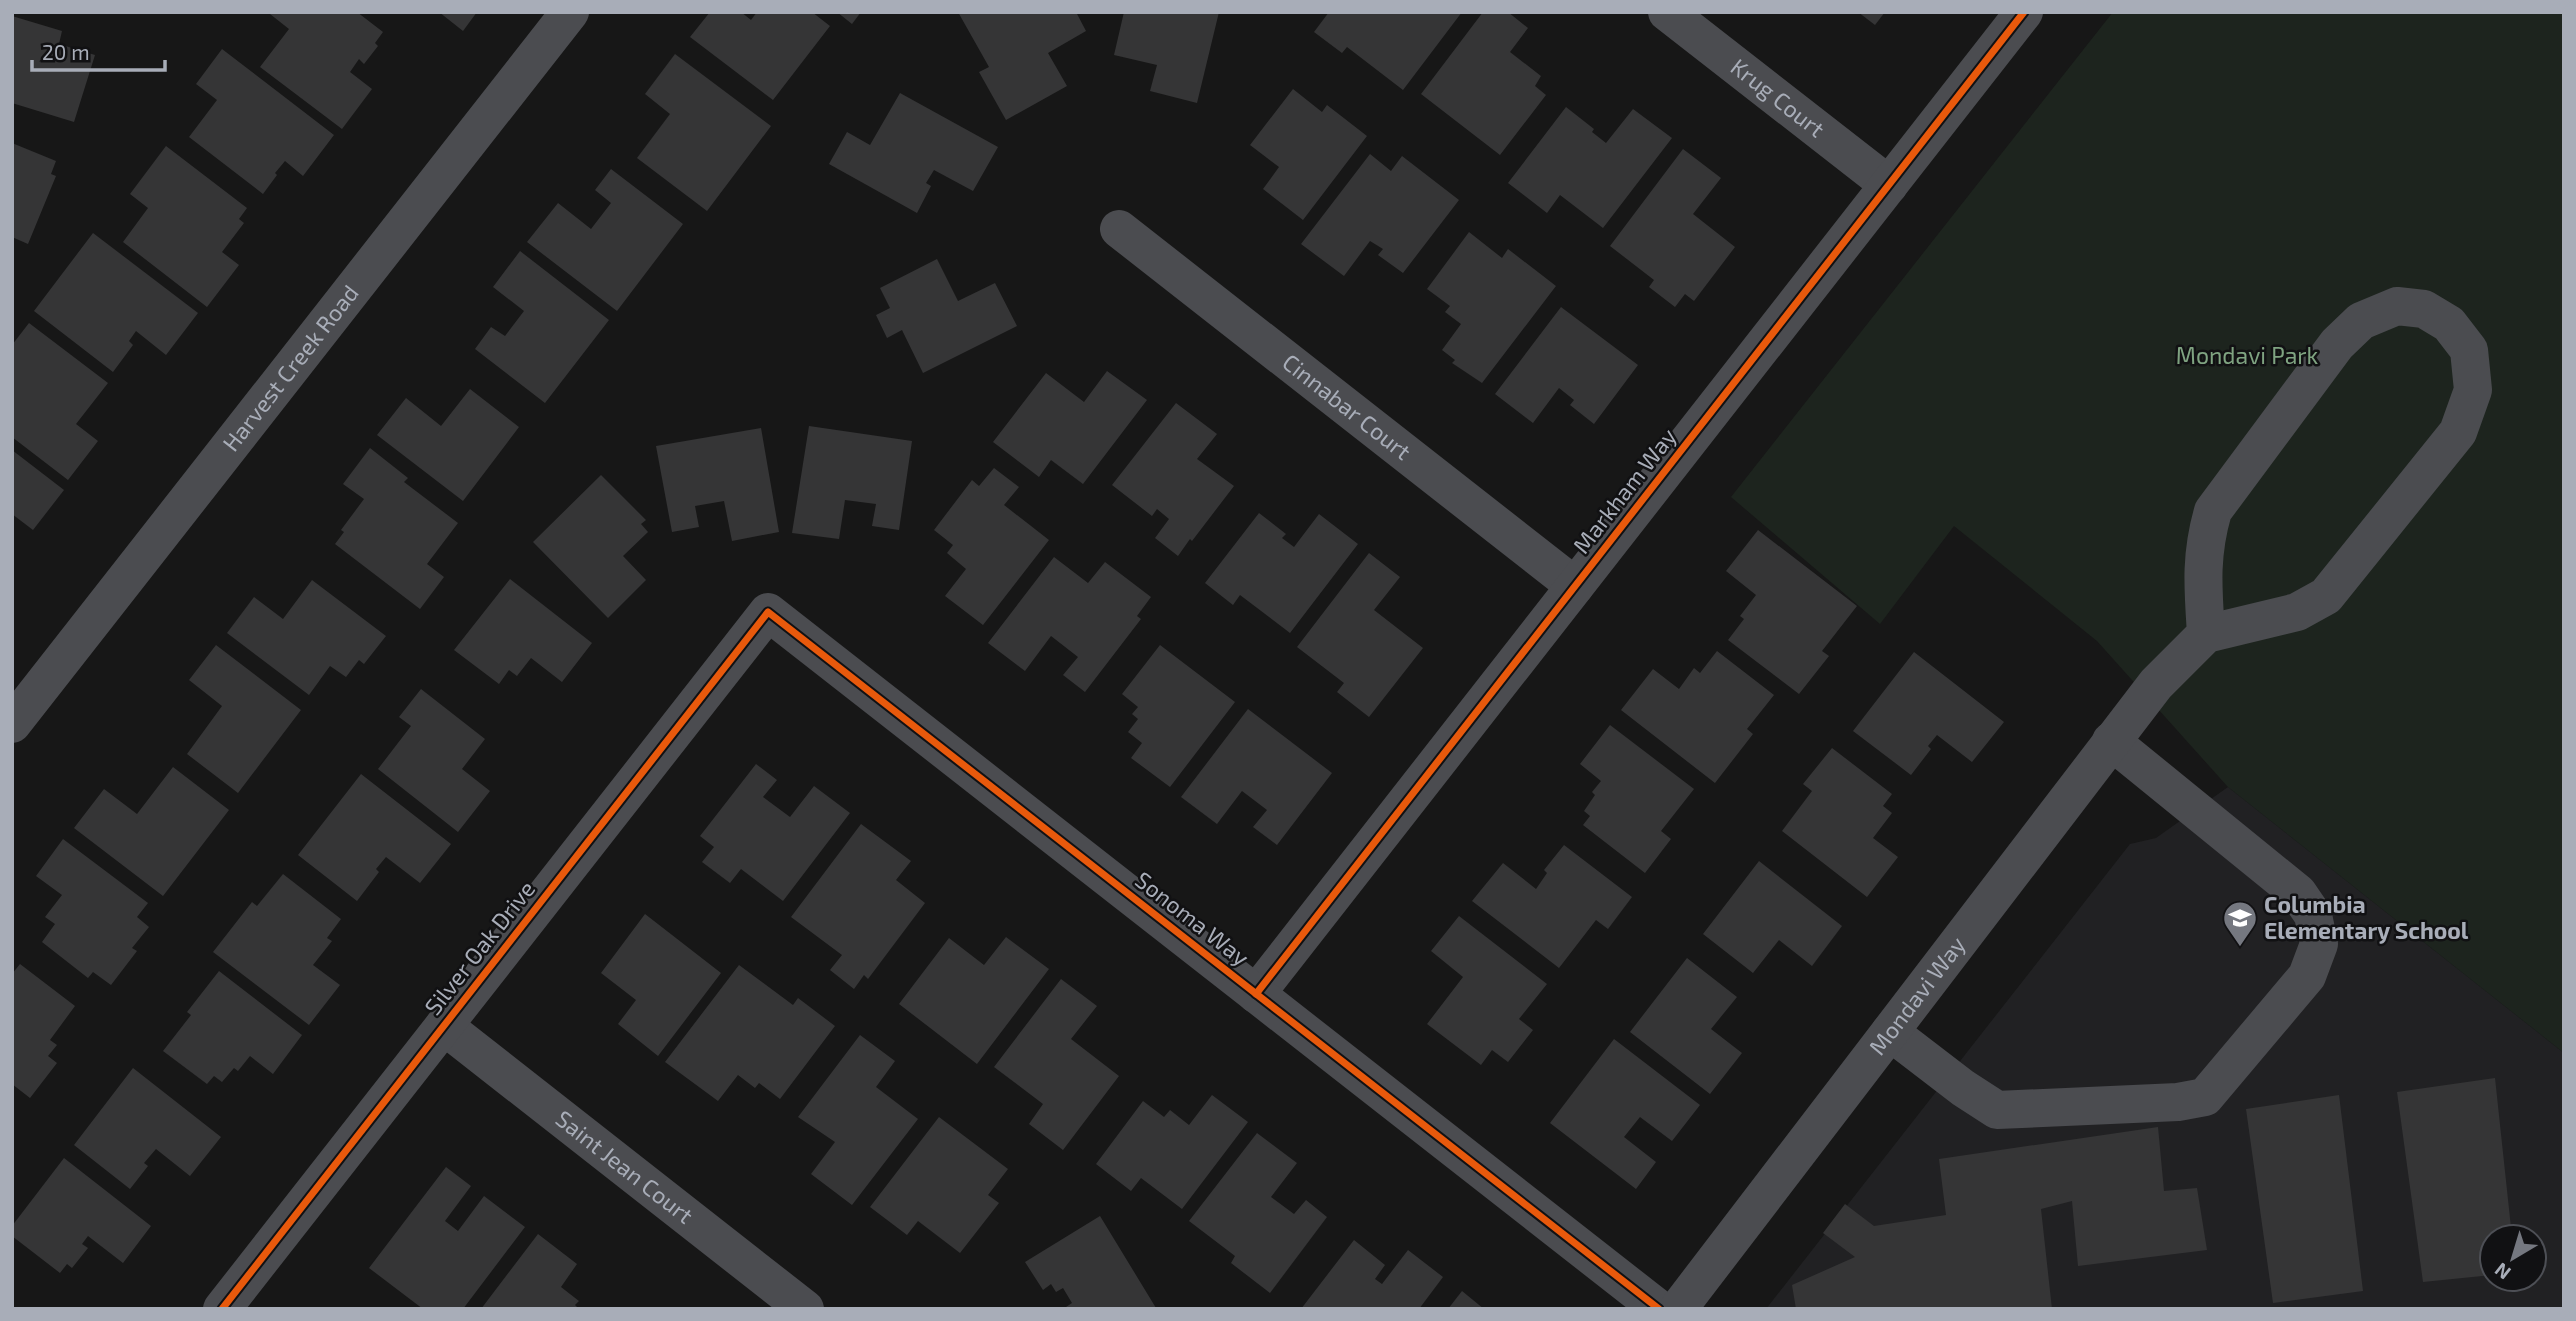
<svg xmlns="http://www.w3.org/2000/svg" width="2576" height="1321" viewBox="0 0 2576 1321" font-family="'Exo 2',sans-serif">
<rect width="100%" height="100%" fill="#171717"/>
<path fill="#212123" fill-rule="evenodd" d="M2228,787l336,266v256h-798l364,-465 26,-6zM2492,1237h42v42h-42z"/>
<polygon fill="#1d241e" points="2113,12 2564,12 2564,1053 2228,787 2097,641 1954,526 1880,624 1731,497"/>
<g fill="#353536">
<polygon points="272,12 357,12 383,32 375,43 378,46 364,64 359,59 350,72 372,89 342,129 260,67 289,29 270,14"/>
<polygon points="439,12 477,12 463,31"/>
<polygon points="710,12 741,12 751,20 757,12 812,12 830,26 773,100 690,37"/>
<polygon points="837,12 861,12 852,24"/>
<polygon points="958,12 1076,12 1086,31 1048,53 1067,86 1006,120 979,72 989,67"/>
<polygon points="1124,12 1219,12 1197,103 1150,91 1157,65 1114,55"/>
<polygon points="1329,12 1462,12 1403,90 1347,47 1342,53 1314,32"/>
<polygon points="1483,12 1508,12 1528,28 1510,52 1541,76 1535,86 1546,95 1500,155 1421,94"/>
<polygon points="1858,12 1885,12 1875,25"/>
<polygon points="12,16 62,31 59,44 95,55 74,122 12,103"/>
<polygon points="222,49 334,135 303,176 285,161 275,173 277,175 263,194 189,137 217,100 196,84"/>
<polygon points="675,54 771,126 707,211 637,158 670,114 645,94"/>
<polygon points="1293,89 1322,112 1327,105 1367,136 1303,220 1263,189 1279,167 1250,145"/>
<polygon points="900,93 998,147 973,191 934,170 926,183 931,186 917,213 829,164 847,132 870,145"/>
<polygon points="1566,107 1594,129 1592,132 1606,143 1633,109 1672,138 1603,228 1560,195 1547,213 1508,183"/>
<polygon points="12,143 56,161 51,174 56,176 28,244 12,237"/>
<polygon points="166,146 247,208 239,219 244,223 222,252 239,265 207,307 123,242 148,208 130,194"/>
<polygon points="1683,149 1721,178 1693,214 1735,247 1694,301 1685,294 1675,307 1649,287 1654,280 1610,246"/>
<polygon points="1370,154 1391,171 1402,156 1459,200 1403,273 1378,255 1383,249 1370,241 1344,276 1301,244"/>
<polygon points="611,169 683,224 617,311 527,242 558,203 591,229 611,203 595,190"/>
<polygon points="1469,232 1502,258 1508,249 1556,286 1482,383 1452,363 1455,360 1442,350 1461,324 1445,312 1450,306 1427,289"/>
<polygon points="93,233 198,313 166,355 136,331 129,341 133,345 113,372 34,311"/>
<polygon points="520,251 609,320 545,403 475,349 491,327 505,336 524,311 493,287"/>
<polygon points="937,259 958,301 995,283 1017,326 923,373 902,330 887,338 876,315 890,308 880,288"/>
<polygon points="1561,307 1638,365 1594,424 1570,405 1574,400 1559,388 1533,423 1495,394"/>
<polygon points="29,323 108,383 76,424 98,441 68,480 12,437 12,345"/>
<polygon points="1107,371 1147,400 1083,484 1051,460 1039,477 993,442 1046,373 1084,402"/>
<polygon points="470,389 519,427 463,501 377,435 406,398 441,426"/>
<polygon points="1176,403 1217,434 1197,459 1234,486 1192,541 1190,539 1178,556 1155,538 1169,519 1157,509 1152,516 1112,485"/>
<polygon points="809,426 912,441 899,530 872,526 876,504 845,500 839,539 792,533"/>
<polygon points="761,428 779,532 732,541 724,501 695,506 699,527 672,532 656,446"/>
<polygon points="370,448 408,478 404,482 458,523 427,564 444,577 420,609 335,544 344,532 341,530 364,499 343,484"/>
<polygon points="12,450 64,490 33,530 12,514"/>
<polygon points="994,468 1019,487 1004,505 1049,540 983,625 945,596 966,569 947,553 953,545 934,530 972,480 979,486"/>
<polygon points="601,475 646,520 641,524 648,532 623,556 646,580 608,618 533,542"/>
<polygon points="1259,513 1286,534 1282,538 1294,547 1319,514 1358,544 1290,633 1240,595 1233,605 1205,583"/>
<polygon points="1758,530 1857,606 1822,651 1829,656 1799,694 1728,640 1744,619 1740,616 1756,595 1726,571"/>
<polygon points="1369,553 1400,577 1374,610 1423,648 1369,717 1337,692 1344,683 1297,647"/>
<polygon points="1054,557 1088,583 1105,562 1151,597 1137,616 1141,619 1085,692 1063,675 1078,657 1051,636 1025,671 988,643"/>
<polygon points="510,579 592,643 562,682 531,658 517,676 509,670 499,684 454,650"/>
<polygon points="312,580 386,636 364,664 359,660 346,677 330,666 309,695 227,633 254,597 283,619"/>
<polygon points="216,645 301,710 238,793 187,754 222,706 189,680"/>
<polygon points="1160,645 1235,702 1170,787 1131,758 1142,743 1128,732 1138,719 1132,714 1138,707 1122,694"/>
<polygon points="1717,651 1774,695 1747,729 1753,734 1715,783 1621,710 1653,669 1679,689 1694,668 1700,673"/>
<polygon points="1914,652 2004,722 1972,762 1937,735 1928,746 1931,749 1911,775 1853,731"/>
<polygon points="421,689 485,739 462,769 490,791 458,832 378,769 411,726 399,717"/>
<polygon points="1248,709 1332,773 1277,845 1253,827 1267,810 1242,791 1217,824 1181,797"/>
<polygon points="1610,725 1694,789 1661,831 1671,839 1645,873 1583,825 1590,816 1584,811 1595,795 1592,792 1601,781 1580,764"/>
<polygon points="1832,748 1892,794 1883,806 1892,813 1873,838 1898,857 1867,897 1782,831 1812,791 1803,784"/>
<polygon points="756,764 777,780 763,797 790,817 814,786 850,813 783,901 741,869 730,883 702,862 714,847 700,836"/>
<polygon points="173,767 229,810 163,896 74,828 104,789 137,814"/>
<polygon points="361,774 451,844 420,883 386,857 376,869 379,872 357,901 298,855"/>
<polygon points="861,824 911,861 896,880 925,903 868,979 864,975 854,989 830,970 842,955 791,917"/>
<polygon points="63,839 148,903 137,917 149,927 132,948 137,951 111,985 93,972 88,978 42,942 55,924 45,917 62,895 36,876"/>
<polygon points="1564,845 1632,897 1608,929 1596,920 1559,968 1472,901 1503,863 1536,889 1547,873 1544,870"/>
<polygon points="1759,861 1842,926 1812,966 1779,940 1753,973 1703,934"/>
<polygon points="283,874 341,919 327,938 332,941 313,965 340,985 309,1025 213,952 252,902 257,906"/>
<polygon points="645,914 721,973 658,1056 618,1024 636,1000 601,973"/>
<polygon points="1459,916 1547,984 1519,1019 1533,1030 1508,1062 1492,1050 1481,1065 1427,1024 1463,977 1431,951"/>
<polygon points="1006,937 1049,969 977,1064 899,1004 949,938 984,965"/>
<polygon points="1687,958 1737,997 1711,1029 1742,1053 1710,1094 1630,1032"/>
<polygon points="20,964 75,1006 50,1040 57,1045 48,1056 57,1063 30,1098 12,1084 12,974"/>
<polygon points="739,965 793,1005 798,998 835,1026 780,1099 759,1083 755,1088 738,1075 718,1101 665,1062"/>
<polygon points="219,971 302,1035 273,1074 250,1056 238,1071 234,1068 222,1082 214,1076 207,1084 163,1051 191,1015 187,1012"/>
<polygon points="1061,979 1097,1006 1071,1039 1119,1076 1063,1150 1029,1124 1043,1104 994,1067"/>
<polygon points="860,1035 895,1061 876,1087 918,1119 852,1205 811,1174 835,1142 798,1117"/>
<polygon points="1614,1039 1700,1105 1672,1141 1640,1117 1624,1137 1656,1162 1636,1189 1550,1123"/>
<polygon points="133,1068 221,1137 190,1176 156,1149 144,1163 148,1166 130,1189 74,1145"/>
<polygon points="2495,1078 2512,1237 2492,1237 2492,1275 2423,1282 2397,1092"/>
<polygon points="1212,1095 1248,1122 1182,1209 1141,1178 1131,1191 1096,1164 1143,1101 1164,1117 1170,1110 1189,1125"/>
<polygon points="2339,1095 2363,1291 2273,1303 2246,1109"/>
<polygon points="939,1117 1008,1169 988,1195 999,1203 960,1253 918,1221 907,1235 870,1207"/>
<polygon points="2158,1127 2164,1191 2197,1188 2207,1250 2078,1266 2072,1201 2041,1209 2052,1309 1796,1309 1792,1285 1855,1257 1823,1233 1845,1204 1874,1226 1946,1215 1939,1159"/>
<polygon points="1257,1133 1297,1163 1271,1197 1294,1214 1306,1200 1327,1217 1270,1293 1231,1263 1235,1256 1189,1221"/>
<polygon points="64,1158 151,1226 123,1263 88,1236 82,1244 88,1248 72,1268 67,1264 60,1273 12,1236 12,1226"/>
<polygon points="446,1167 471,1186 445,1221 458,1231 484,1196 525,1227 463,1309 423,1309 369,1268"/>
<polygon points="1100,1216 1156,1308 1155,1309 1063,1309 1072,1303 1063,1288 1056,1292 1051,1284 1043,1290 1025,1262"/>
<polygon points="538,1234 577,1264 561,1287 579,1301 575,1305 579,1309 481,1309"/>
<polygon points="1354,1240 1385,1265 1375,1279 1382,1284 1408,1250 1443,1277 1419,1309 1301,1309"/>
<polygon points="1462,1291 1484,1309 1448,1309"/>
</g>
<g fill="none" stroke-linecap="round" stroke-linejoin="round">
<g stroke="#4b4c50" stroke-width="38">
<path id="s1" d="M1667,12l222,173"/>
<path id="s2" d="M1119,229l456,357"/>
<path id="s3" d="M12,724l558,-712"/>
<polyline points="1256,994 2024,12"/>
<path id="s4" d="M444,1026l361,283"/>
<polyline points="1890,1032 1963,1088 1997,1110 2178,1102 2205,1097 2307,976 2319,944 2313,915 2298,893 2111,741"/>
<polyline points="222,1309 768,612 1659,1309"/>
<path id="s5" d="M1678,1309l478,-625 50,-50 91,-22 29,-16 132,-164 15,-42 -4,-40 -20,-26 -25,-15 -27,-3 -36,15 -24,23 -124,167c-13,45 -10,77 -7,123"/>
</g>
<g stroke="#111113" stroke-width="11">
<g id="cycleway">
<polyline points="1256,994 2024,12"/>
<polyline points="222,1309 768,612 1659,1309"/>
</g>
</g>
<use href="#cycleway" stroke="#e8590c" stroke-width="7"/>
</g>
<defs>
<g id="school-pin" transform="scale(1.75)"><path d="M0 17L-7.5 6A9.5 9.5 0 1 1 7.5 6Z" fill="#757880" stroke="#111113"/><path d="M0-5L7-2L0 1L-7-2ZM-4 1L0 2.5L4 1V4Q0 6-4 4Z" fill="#fff"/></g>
</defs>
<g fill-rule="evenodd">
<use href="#school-pin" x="2240" y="918"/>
</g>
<g text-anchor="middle" stroke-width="5" stroke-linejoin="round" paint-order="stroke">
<g font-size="23" fill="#a8adb8" stroke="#111113">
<text dy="8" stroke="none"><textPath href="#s1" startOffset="140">Krug Court</textPath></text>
<text dy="8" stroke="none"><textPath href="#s3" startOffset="452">Harvest Creek Road</textPath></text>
<text dy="8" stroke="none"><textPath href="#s2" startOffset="289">Cinnabar Court</textPath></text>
<text transform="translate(1625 491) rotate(-52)" y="8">Markham Way</text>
<text transform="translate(1192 919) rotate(38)" y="8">Sonoma Way</text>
<text transform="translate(480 948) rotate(-52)" y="8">Silver Oak Drive</text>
<text dy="8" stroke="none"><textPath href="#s5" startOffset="394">Mondavi Way</textPath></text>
<text dy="8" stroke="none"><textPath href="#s4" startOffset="229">Saint Jean Court</textPath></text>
</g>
<g font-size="23" fill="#7fa381" stroke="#111113">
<text x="2247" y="364">Mondavi Park</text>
</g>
<g font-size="23" font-weight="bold" fill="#a8adb8" stroke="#111113" text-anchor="start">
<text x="2264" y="913">Columbia<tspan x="2264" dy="26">Elementary School</tspan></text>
</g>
</g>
<rect width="2576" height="1321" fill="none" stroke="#a8adb8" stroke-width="28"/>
<g transform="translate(2513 1258) rotate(218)"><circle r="33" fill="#111113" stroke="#4d4f55" stroke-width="2"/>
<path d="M0-5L12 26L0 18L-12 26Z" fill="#757880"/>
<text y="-10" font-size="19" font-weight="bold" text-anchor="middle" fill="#a8adb8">N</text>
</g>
<path d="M32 60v10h133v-10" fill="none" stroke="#a8adb8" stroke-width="3.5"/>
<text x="42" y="60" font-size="21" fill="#a8adb8" stroke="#111113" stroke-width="5" paint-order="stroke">20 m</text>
</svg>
